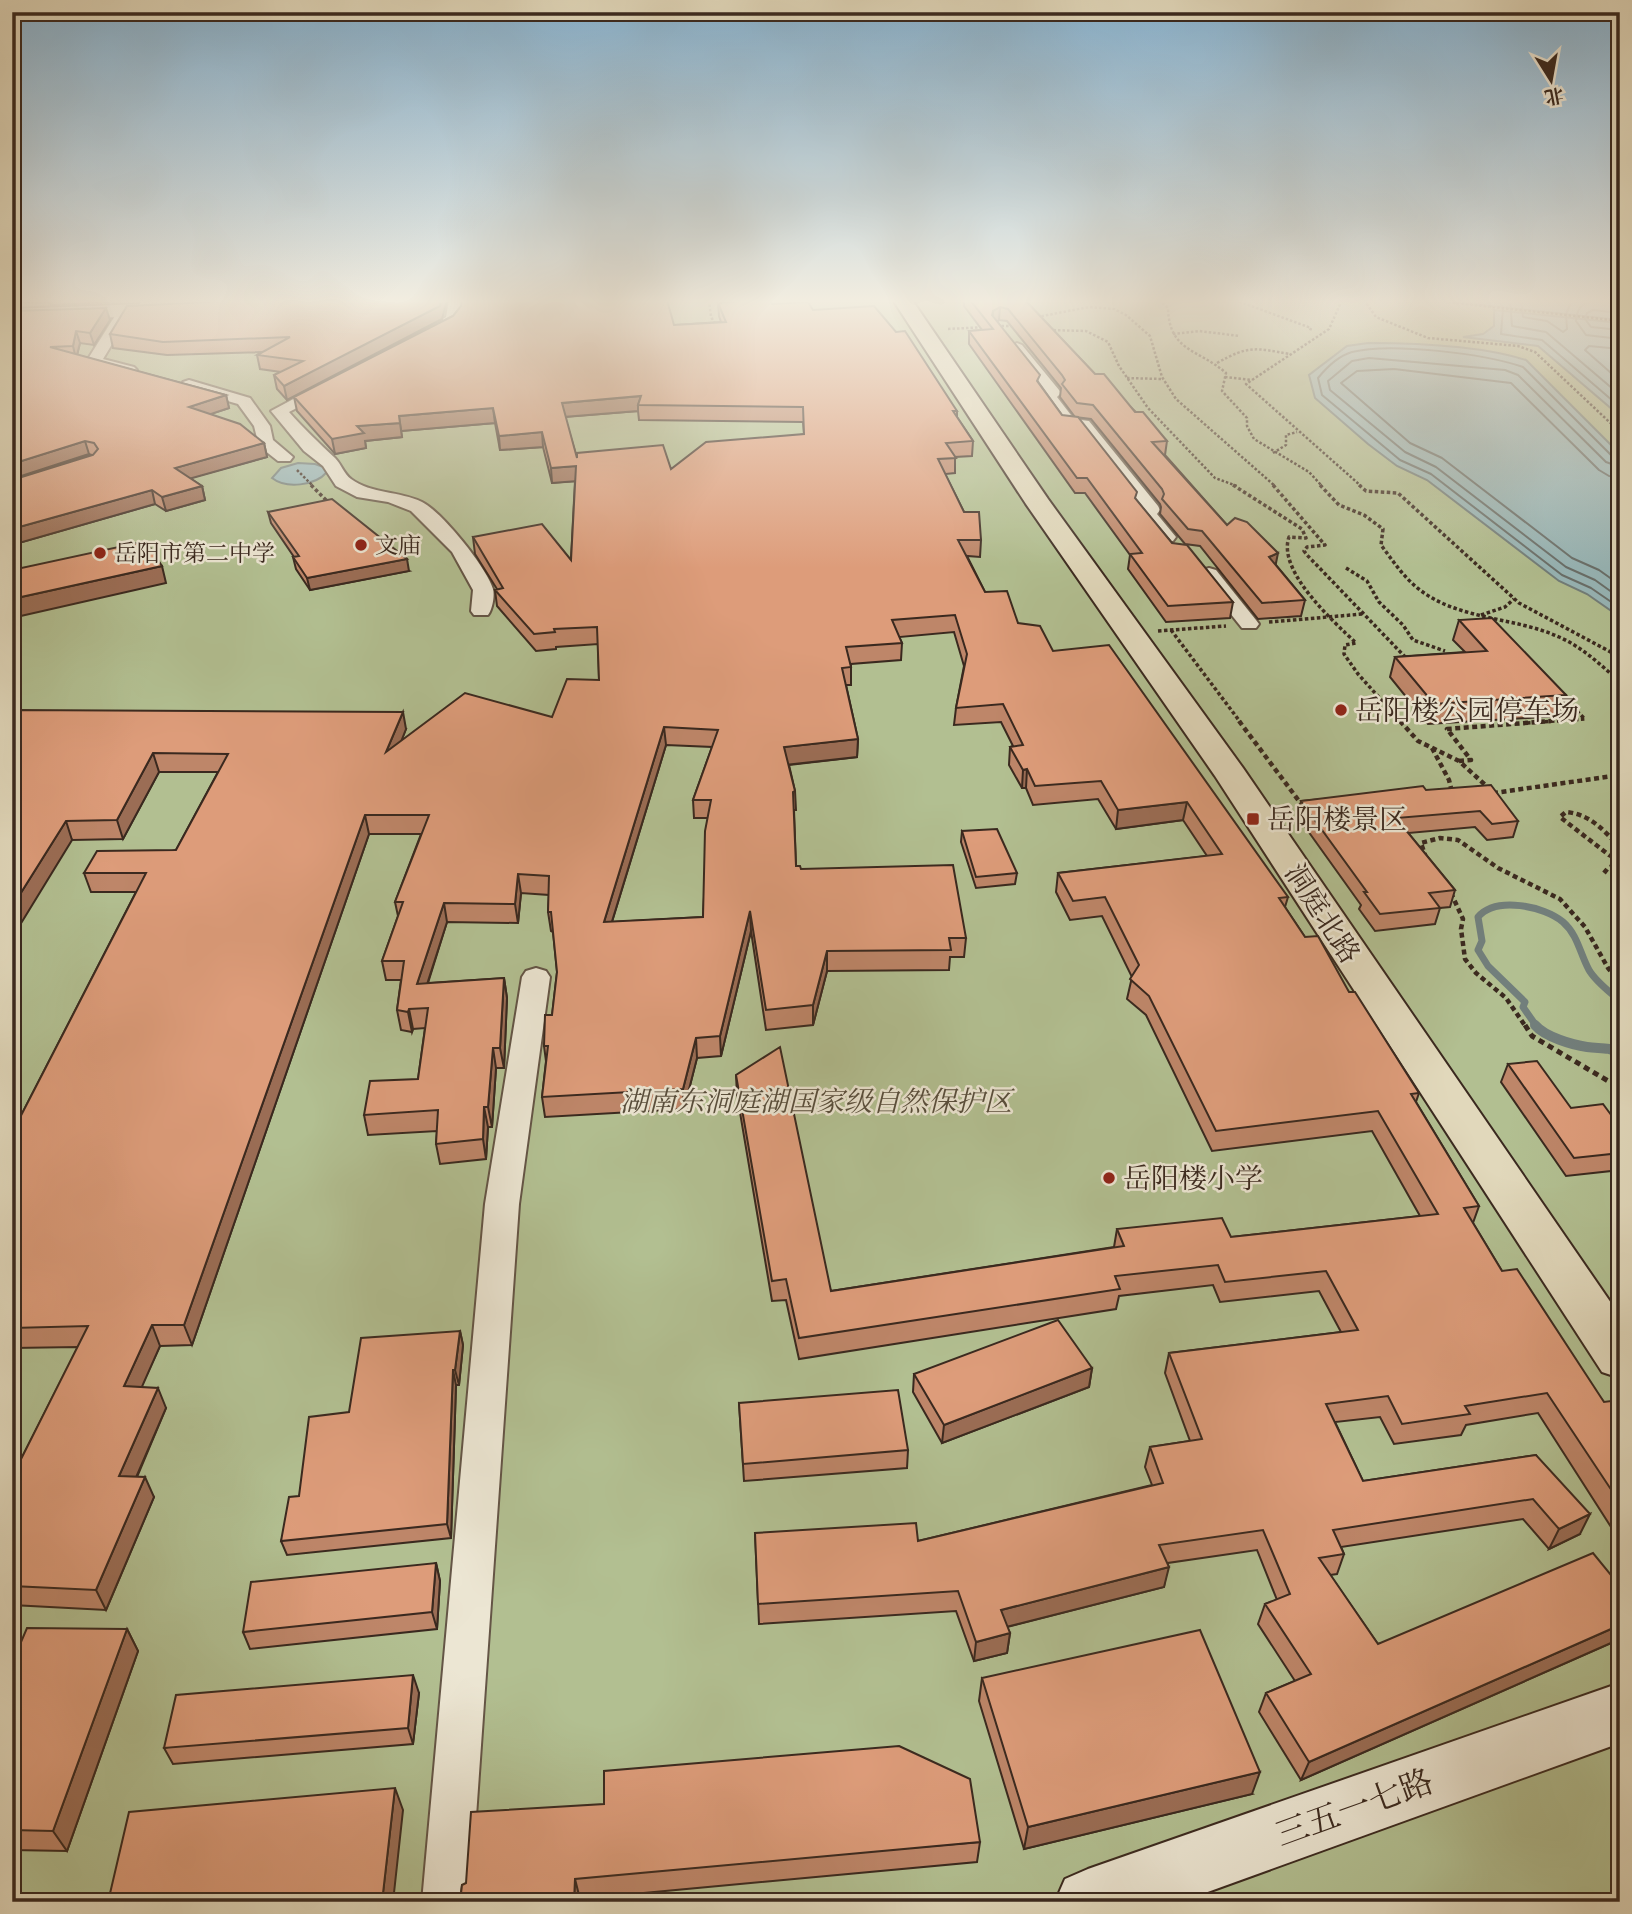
<svg xmlns="http://www.w3.org/2000/svg" width="1632" height="1914" viewBox="0 0 1632 1914" font-family="'EB Garamond','Noto Serif SC',serif">
<rect width="100%" height="100%" fill="#e1d8bb"/>
<filter id="stains"><feTurbulence type="fractalNoise" baseFrequency=".00286" numOctaves="4"/><feColorMatrix values="0 0 0 0 .2 0 0 0 0 .09 0 0 0 0 .02 0 0 0 .5 -.17"/></filter>
<radialGradient id="worn" r=".72"><stop offset=".6" stop-color="#630" stop-opacity="0"/><stop offset="1" stop-color="#630" stop-opacity=".3"/></radialGradient>
<rect fill="#b2bf91" stroke="#767458" stroke-width="2" x="12" y="300" width="1608" height="1602"/>
<g fill="#98b8ba" stroke="#727f7c" stroke-width="2">
<polygon points="1620,300 1620,320 1446,301 1446,300"/>
<polygon points="1494,310 1620,323 1620,416 1538,346 1463,337 1483,334 1494,326"/>
<path d="M1368,343c47,0 114,3 158,17l94,94v163l-33,-23 -28,-13 -132,-101 -30,-14 -29,-22 -53,-46 -6,-23 38,-29z"/>
<path d="M298,463l17,1 11,4 1,4c-12,14 -41,17 -55,6l9,-10z"/>
</g>
<g fill="none" stroke-linecap="round" stroke-linejoin="round">
<g stroke="#69706c" stroke-width="2">
<polyline points="1499,300 1503,308 1501,334 1542,340 1620,407"/>
<polyline points="1510,300 1512,326 1546,332 1620,395"/>
<polyline points="1521,300 1523,317 1547,321 1563,332 1567,329 1566,314 1572,300"/>
<path d="M1620,304c-19,-3 -43,-9 -44,17l10,14 34,4"/>
<polyline points="1620,313 1593,310 1587,313 1585,319 1591,327 1620,330"/>
<polyline points="1620,349 1589,346 1585,350 1620,381"/>
<path d="M1620,458l-8,-2 -89,-89c-38,-13 -132,-25 -171,-15 -14,4 -25,15 -34,26l4,17 78,65 31,14 131,101 29,13 29,20"/>
<polyline points="1620,467 1606,462 1518,375 1505,370 1369,358 1352,361 1328,381 1330,390 1405,452 1436,467 1566,567 1595,580 1620,598"/>
<polyline points="1620,477 1609,476 1599,470 1511,383 1394,369 1357,371 1341,383 1410,443 1442,458 1572,558 1599,570 1620,585"/>
</g>
<path stroke="#727f7c" stroke-width="7" d="M1537,1027l-14,-20 2,-5 -37,-36 -10,-16 4,-9 -4,-24c18,-21 66,-11 85,5 15,13 17,32 26,48 7,12 21,22 31,31"/>
<path stroke="#727f7c" stroke-width="10" d="M1535,1025c10,12 38,20 52,22 14,2 21,-1 33,7"/>
<g stroke="#645546" stroke-width="4">
<g id="street">
<polygon points="449,300 463,300 458,322 429,339 419,339 417,336 419,333 446,317"/>
<polygon points="125,307 132,311 103,359 134,367 137,370 129,375 89,365 86,362 118,311"/>
<polygon points="1017,343 1022,345 1059,390 1061,393 1057,397 1074,419 1089,421 1158,506 1160,510 1157,514 1176,537 1173,541 1159,541 1135,511 1139,507 1078,429 1063,427 1038,393 1042,389 1009,348"/>
<polygon points="189,380 250,398 270,426 273,440 293,457 290,461 278,461 259,446 254,426 238,404 183,388 181,385 183,382"/>
<path d="M329,380l6,2 2,3 -2,3 -46,24c15,17 30,31 46,46 6,6 9,16 16,21 20,15 49,12 71,23 20,10 65,66 71,87 2,7 -1,21 -5,26h-14l-3,-4 2,-21 -21,-38 -41,-41 -23,-9 -31,-5 -21,-11 -13,-20 -19,-15 -33,-40z"/>
<polygon points="1209,568 1216,570 1256,620 1259,624 1256,628 1242,628 1202,578 1199,574 1202,570"/>
<polygon points="536,968 546,971 550,977 519,1204 470,1902 422,1902 485,1204 522,977 526,971"/>
</g>
</g>
<g stroke="#3a291f" stroke-width="4">
<polygon id="secondary" points="1620,1683 1620,1743 1180,1902 1055,1902 1065,1879 1088,1869"/>
</g>
<g stroke="#3a291f" stroke-width="4">
<g id="primary">
<polygon points="141,300 222,300 213,306 183,307 182,313 175,315 12,321 12,309 140,304"/>
<polygon points="893,300 912,300 1048,499 1243,768 1620,1316 1620,1378 1602,1372 1215,776 1026,504"/>
</g>
</g>
<g stroke="#3a291f" stroke-width="2.5" stroke-dasharray="2.5 2" stroke-linecap="butt">
<polyline points="709,300 711,317 716,325"/>
<path d="M1159,300l9,8c1,44 31,41 58,65l-4,18 25,27v8l7,13 55,33 13,14"/>
<polyline points="1235,300 1311,328 1310,331"/>
<polyline points="1342,300 1329,329 1246,384 1361,486"/>
<polyline points="1364,300 1376,317 1428,338 1518,346 1535,352 1620,432"/>
<polyline points="1430,300 1620,321"/>
<polyline points="1037,317 1089,307 1114,309 1126,315 1150,336 1162,377 1176,399 1275,486"/>
<polyline points="997,326 1016,326"/>
<polyline points="948,329 985,327"/>
<polyline points="1049,330 1086,331 1108,342 1119,366 1148,408 1215,478 1237,486"/>
<polyline points="1173,334 1199,331 1240,336"/>
<path d="M1217,363c32,-18 38,-15 73,-9"/>
<polyline points="1225,377 1252,380"/>
<polyline points="1127,378 1161,379"/>
<polyline points="1273,453 1286,445 1286,435 1297,432"/>
<polyline points="297,470 313,486"/>
</g>
<g stroke="#3a291f" stroke-width="3.5" stroke-dasharray="3.5 2.5" stroke-linecap="butt">
<polyline points="311,485 330,504"/>
<path d="M1233,485l69,44 4,9 -17,-1c-12,34 44,84 67,106l-11,2 -1,9 14,20 44,49"/>
<polyline points="1273,485 1325,545 1307,547 1304,551 1307,555 1409,661"/>
<path d="M1320,485l19,20 25,10 19,14 -2,16c12,16 23,33 39,45 39,30 95,27 139,47 23,10 42,28 61,45"/>
<polyline points="1359,485 1366,491 1398,493 1519,603 1620,657"/>
<polyline points="1346,568 1367,581 1379,602 1403,625 1413,640 1445,651"/>
<polyline points="1481,615 1505,607 1514,599"/>
<polyline points="1269,622 1363,614"/>
<polyline points="1171,630 1241,723"/>
<polyline points="1158,631 1226,626"/>
<polyline points="1527,723 1585,719 1561,696"/>
</g>
<g stroke="#3a291f" stroke-width="4.5" stroke-dasharray="5 3.5" stroke-linecap="butt">
<polyline points="1239,721 1302,805 1305,804"/>
<polyline points="1400,721 1418,741 1459,761 1494,793 1620,775"/>
<polyline points="1432,748 1449,780 1452,792 1449,792"/>
<polyline points="1620,750 1616,759 1620,767"/>
<polyline points="1459,761 1471,760 1447,729 1551,721"/>
<path d="M1620,848c-15,-17 -30,-34 -54,-36l-6,5 49,38 11,5"/>
<polyline points="1426,858 1421,843 1440,838 1458,840 1498,868 1560,899 1585,927 1608,968 1620,983"/>
<polyline points="1604,873 1608,868 1620,863"/>
<polyline points="1451,893 1463,919 1461,929 1465,959 1476,973 1506,998 1526,1027"/>
</g>
<polyline stroke="#3a291f" stroke-width="5" stroke-dasharray="6 4.5" stroke-linecap="butt" points="1525,1025 1532,1036 1620,1088"/>
<use href="#street" fill="#ece6d3" fill-rule="evenodd"/>
<use href="#secondary" fill="#ece6d3" fill-rule="evenodd"/>
<use href="#primary" fill="#e1d8bb" fill-rule="evenodd"/>
</g>
<g fill="#be8669" stroke="#3a291f" stroke-width="2" fill-rule="evenodd">
<polygon points="12,300 146,300 51,305 50,302 12,303"/>
<polygon points="964,300 1025,300 1095,374 1167,441 1165,455 1227,525 1276,565 1305,600 1301,616 1258,619 1200,546 1185,544 1160,514 1161,507 1160,504 1091,419 1075,417 1060,397 1061,388 1007,321 999,320 997,321 1039,383 1062,415 1136,500 1172,543 1233,602 1230,618 1166,622 1128,569 1130,555 1085,493 1075,493 969,344 969,331 982,330 964,306"/>
<path d="M718,303l54,1 41,6 144,101v6l16,24 -1,15 -17,1v16l-10,1 19,38 17,28 -1,17 -13,-1 18,36 33,31 35,28 235,246 -3,10 20,30 44,55 70,101 -3,9 63,104 -6,17 29,48 102,131 16,12v127l-82,-128 -72,12 -5,10 -67,9 -14,-27 -45,5 28,59 173,-26 44,79 -31,15 -26,-30 -182,28 3,7 -7,20 -7,1 48,69 242,-58v53l-319,141 -42,-68 7,-19 29,-12 -37,-57 7,-20 12,-4 -20,-50 -89,13 -4,24 -157,40 3,6 -3,20 -33,8 -18,-50 -197,13 -4,-91 163,8 234,-56 -7,-18 5,-20 40,-6 -25,-68 4,-20 172,-21 -22,-41 -99,11 -7,-17 -94,11 -3,13 -317,50 -13,-59 -14,1 -35,-206 -1,-20 95,216 283,-44 3,-18 114,8 189,-21 -48,-85 -160,20 -66,-136 -19,-16 5,-22 -30,-61 -32,4 -14,-28 2,-19 149,-17 -24,-36 -67,9 -18,-30 -65,6 -7,-17h-4l-13,-23 1,-18 3,-1 -12,-24 -47,3 2,-17 8,-42 -10,-34 -55,5 3,6 -1,17 -50,4v21h-5l12,54 -1,18 -68,8 6,26 1,19h-2l2,56 5,3 165,69 -2,19h-14l-1,13 -122,1 -14,54 -47,5 -15,-99 -30,125 -24,2 -13,51 -139,8 -3,-20 4,-36 -2,-15 8,-31 5,-43 -4,-40 -2,-1 -3,-19 1,-17 -28,-2 -3,30 -71,-1 -19,61 76,-5 3,20 -3,70h-8l-4,59h-4l-2,32 -46,5 -4,-20 1,-13 -69,4 -4,-20 54,-36 7,-51 -12,1 -1,3 -11,-2 -4,-20 4,-30h-15l-4,-19 16,-45 -3,-14 26,-68h-52l-177,511 -32,1 -19,41 25,21 -29,69 17,20 -48,113 -94,-5v-128l66,-130 -66,1v-215l124,-241h-45l-7,-19 92,-23 42,-78h-59l-36,67 -51,1 -60,-130 394,19 -5,12 151,-24 47,-37 -1,-36 -42,3v2l-20,2 -39,-45 -2,-16 2,-1 -22,-35 -2,-17 98,23 4,-79 -23,2 -9,-36 -43,3 -5,-27 -94,8 1,6 -37,4 1,7 -31,6 -38,-43 -3,-14 159,-81 8,-10 213,19 47,-3 -2,-6zM638,411l1,9 164,2 1,12 -133,35 -94,-11 -12,-41zM666,745l46,2 -19,53 1,18h14l-5,99 -91,5z"/>
<polygon points="12,311 110,320 94,345 80,343 77,355 226,395 229,408 210,414 264,443 267,457 190,478 202,486 205,500 166,511 155,504 12,545 12,480 92,455 89,454 12,479"/>
<polygon points="442,319 287,400 277,389 274,375 281,372 260,369 257,355 263,352 167,355 113,348 110,334"/>
<polygon points="268,512 409,571 310,590 296,569 293,557 294,557 271,523"/>
<polygon points="1459,620 1566,695 1559,716 1428,724 1390,677 1395,657 1465,652 1453,640"/>
<polygon points="1426,790 1518,821 1513,837 1487,840 1475,827 1408,833 1455,890 1450,907 1440,908 1435,924 1375,931 1359,909 1361,905 1298,817 1301,801"/>
<polygon points="962,831 1017,873 1015,884 976,888 961,842"/>
<polygon points="1508,1064 1571,1108 1620,1127 1620,1170 1566,1176 1501,1082"/>
<polygon points="1619,1227 1620,1227 1620,1247 1614,1239"/>
<polygon points="460,1331 463,1345 459,1385 456,1385 451,1538 287,1555 281,1541 299,1496 349,1412"/>
<polygon points="1092,1368 1089,1387 942,1443 913,1392 914,1374"/>
<polygon points="739,1403 908,1450 907,1468 744,1481"/>
<polygon points="436,1563 440,1581 437,1629 250,1649 243,1632"/>
<polygon points="127,1629 138,1651 67,1851 12,1850 12,1663"/>
<polygon points="982,1678 1252,1794 1024,1849 979,1701"/>
<polygon points="419,1693 413,1744 173,1764 164,1748"/>
<polygon points="980,1842 977,1862 580,1899 580,1902 460,1902 462,1885"/>
</g>
<g fill="#9b6d55" stroke="#3a291f" stroke-width="2">
<polygon points="441,300 447,300 442,319 287,400 284,386"/>
<polygon points="1000,307 999,320 992,324 993,311"/>
<polygon points="106,308 110,320 94,345 90,333"/>
<polygon points="76,331 80,343 76,359 73,346"/>
<polygon points="226,395 229,408 193,420 189,407"/>
<polygon points="641,396 638,405 638,411 563,417 562,403"/>
<polygon points="493,408 495,423 401,431 399,416"/>
<polygon points="400,423 402,437 365,441 366,448 335,454 332,439 357,426"/>
<polygon points="542,432 543,447 500,450 499,436"/>
<polygon points="85,441 89,454 12,479 12,464"/>
<polygon points="264,443 267,457 178,482 175,468"/>
<polygon points="576,466 578,481 552,483 551,468"/>
<polygon points="202,486 205,500 166,511 162,497"/>
<polygon points="152,490 155,504 12,545 12,529"/>
<polygon points="1278,553 1275,568 1269,557"/>
<polygon points="407,559 409,571 310,590 307,578"/>
<polygon points="162,566 166,583 12,618 12,599"/>
<polygon points="403,712 406,729 390,770 386,752"/>
<polygon points="664,727 666,745 606,941 604,922"/>
<polygon points="858,739 857,757 785,765 784,747"/>
<polygon points="153,753 159,772 123,839 117,820"/>
<polygon points="1027,769 1026,788 1022,788 1023,770"/>
<polygon points="1187,802 1183,820 1116,829 1118,810"/>
<polygon points="365,815 369,834 192,1345 184,1325"/>
<polygon points="66,821 72,840 12,938 12,907"/>
<polygon points="518,874 521,893 518,923 515,904"/>
<polygon points="444,903 447,922 421,1003 417,984"/>
<polygon points="750,911 751,931 721,1056 720,1036"/>
<polygon points="827,951 827,971 813,1025 813,1005"/>
<polygon points="504,978 507,998 504,1068 500,1048"/>
<polygon points="409,1009 413,1029 412,1032 408,1012"/>
<polygon points="696,1038 697,1058 684,1109 683,1089"/>
<polygon points="493,1048 496,1068 492,1127 488,1107"/>
<polygon points="484,1107 488,1127 486,1159 483,1139"/>
<polygon points="152,1325 160,1346 133,1407 124,1386"/>
<polygon points="460,1331 463,1345 459,1385 455,1370"/>
<polygon points="1092,1368 1089,1387 942,1443 944,1425"/>
<polygon points="453,1370 456,1385 451,1538 447,1524"/>
<polygon points="158,1388 166,1408 128,1496 119,1476"/>
<polygon points="145,1477 154,1497 106,1610 96,1590"/>
<polygon points="1590,1514 1580,1534 1549,1549 1559,1529"/>
<polygon points="436,1563 440,1581 437,1629 432,1612"/>
<polygon points="1169,1567 1164,1587 998,1629 1001,1610"/>
<polygon points="1620,1625 1620,1639 1301,1780 1309,1762"/>
<polygon points="127,1629 138,1651 67,1851 53,1831"/>
<polygon points="1010,1633 1007,1653 974,1661 976,1642"/>
<polygon points="413,1675 419,1693 413,1744 408,1728"/>
<polygon points="1260,1772 1252,1794 1024,1849 1028,1827"/>
<polygon points="395,1788 403,1810 393,1902 382,1902"/>
<polygon points="575,1879 580,1899 580,1902 574,1902"/>
</g>
<g fill="#dd9c7a" stroke="#3a291f" stroke-width="2" fill-rule="evenodd">
<polygon points="249,300 441,300 440,306 284,386 274,375 303,361 257,355 290,337 163,342 110,334 127,306"/>
<path d="M462,300h205l7,25 52,-3 -8,-19 39,-3h13l2,4 36,-2 5,8 61,-4 22,26 9,-1 52,80h-4l20,30 -27,2 10,15 -18,1 26,53h15l2,28h-23l27,52 22,-1 11,32 22,3 13,25 56,-6 179,252 -9,1 26,39 13,-1 31,56h6l64,101 -8,1 68,112 -15,2 38,63 15,-2 87,133 7,-1 9,13v89l-73,-110 -82,13 5,8 -68,10 -14,-28 -62,8 37,77 173,-26 54,59 -31,15 -26,-30 -200,31 11,24 -25,4 59,86 215,-91 27,33v39l-311,137 -43,-69 45,-19 -46,-70 25,-10 -27,-64 -104,15 10,22 -168,43 9,23 -34,9 -18,-51 -200,13 -3,-71 161,-10 2,18 245,-58 -13,-36 52,-8 -33,-86 189,-23 -32,-59 -101,11 -7,-17 -103,11 5,13 -321,49 -13,-59 -14,2 -36,-206 44,-28 51,244 293,-45 -7,-17 105,-11 9,19 207,-23 -60,-103 -162,20 -67,-135 -19,-17 9,-14 -34,-68 -32,4 -15,-28 164,-19 -35,-52 -69,8 -17,-29 -66,5 -8,-17 -4,1 -13,-23 13,-2 -20,-41 -47,4 11,-54 -12,-39 -63,5 10,23 -56,4 5,20 -9,1 16,71 -74,8 11,44 -2,1 3,74h4l1,3 152,-4 13,73h-17l2,12 -124,1 -14,54 -47,5 -16,-99 -30,125 -24,2 -13,51 -141,8 6,-51h-4l1,-31h7l5,-43 -6,-60h-3l1,-36 -31,-2 -3,30 -71,-1 -27,81 87,-6 -4,70h-7l-5,59h-4l-1,32 -47,5 2,-34 -74,5 6,-34 48,-2 10,-71 -19,1 -1,3 -11,-2 7,-49h-22l21,-59h-8l34,-87h-64l-181,510h-32l-28,61 34,2 -39,88 26,1 -49,113 -84,-4v-109l76,-151 -76,2v-195l134,-260h-62l13,-22 79,-1 52,-96 -75,-1 -36,67 -51,1 -54,86v-197l391,2 -17,40 79,-59 87,24 15,-38 32,1 -2,-53 -43,2 1,3 -21,2 -39,-44 8,-2 -30,-51 69,-13 29,36 5,-94 -25,2 -9,-36 -43,4 -6,-28 -94,8 1,7 -43,3 7,7 -32,6 -38,-42 159,-81 8,-10zM641,396l-3,9 165,2 1,27 -98,8 -35,27 -8,-24 -86,8v5l-15,-55zM664,727l54,3 -25,70h18l-6,31 -2,86 -99,5z"/>
<polygon points="970,300 1025,300 1095,374 1104,374 1135,412 1143,412 1167,441 1152,442 1227,525 1235,518 1247,522 1278,553 1269,557 1305,600 1262,603 1202,531 1188,529 1162,499 1164,494 1162,489 1093,405 1077,403 1062,384 1065,380 1062,375 1008,309 1000,307 993,311 992,315 1040,375 1037,381 1062,415 1078,417 1137,492 1135,498 1172,543 1187,545 1233,602 1168,606 1130,554 1142,553 1087,478 1077,478 969,331 993,329"/>
<polygon points="106,308 90,333 76,331 73,346 50,347 226,395 189,407 240,424 264,443 175,468 202,486 162,497 152,490 12,529 12,480 93,455 98,449 94,443 85,441 12,464 12,311"/>
<polygon points="332,499 407,559 307,578 293,557 299,556 268,512"/>
<polygon points="146,541 162,566 12,599 12,570"/>
<polygon points="1492,618 1566,695 1434,704 1395,657 1487,651 1459,620"/>
<polygon points="1491,785 1518,821 1492,824 1480,811 1396,818 1455,890 1429,893 1440,908 1380,914 1364,892 1367,892 1301,801 1423,786 1426,790"/>
<polygon points="997,829 1017,873 976,877 962,831"/>
<polygon points="1537,1061 1571,1108 1603,1104 1620,1127 1620,1153 1574,1158 1508,1064"/>
<polygon points="1058,1320 1092,1368 944,1425 914,1374"/>
<polygon points="460,1331 455,1370 453,1370 447,1524 281,1541 289,1497 299,1496 309,1417 349,1412 361,1338"/>
<polygon points="898,1390 908,1450 743,1464 739,1403"/>
<polygon points="436,1563 432,1612 243,1632 251,1582"/>
<polygon points="27,1628 127,1629 53,1831 12,1830 12,1663"/>
<polygon points="1200,1630 1260,1772 1028,1827 982,1678"/>
<polygon points="413,1675 408,1728 164,1748 176,1695"/>
<polygon points="899,1746 970,1779 980,1842 575,1879 574,1902 460,1902 462,1885 466,1883 471,1812 604,1804 604,1771"/>
<polygon points="395,1788 382,1902 108,1902 129,1812"/>
</g>
<linearGradient id="sky" x2="0" y2="1"><stop stop-color="#88b6d6"/><stop offset="0.53" stop-color="#f2ede0"/><stop offset="1" stop-color="#f2ede0" stop-opacity="0"/></linearGradient>
<rect width="1632" height="568" fill="url(#sky)"/>
<g fill="#8f2418" stroke="#ece6d3" stroke-width="2.5">
<circle cx="361" cy="545" r="7"/>
<circle cx="100" cy="553" r="7"/>
<circle cx="1341" cy="710" r="7"/>
<rect x="1246" y="812" width="14" height="14" rx="3.5"/>
<circle cx="1109" cy="1178" r="7"/>
</g>
<g text-anchor="middle" stroke-width="5" stroke-linejoin="round" paint-order="stroke">
<g font-size="23" fill="#3a291f" stroke="#ece6d3" text-anchor="start">
<text x="375" y="553">文庙</text>
<text x="114" y="561">岳阳市第二中学</text>
</g>
<g font-size="28" fill="#3a291f" stroke="#ece6d3" text-anchor="start">
<text x="1355" y="720">岳阳楼公园停车场</text>
<text x="1267" y="829">岳阳楼景区</text>
<text x="1123" y="1188">岳阳楼小学</text>
</g>
<g font-size="28" fill="#3a291f" stroke="#ece6d3">
<text transform="translate(1323 913) rotate(57)" y="10">洞庭北路</text>
</g>
<g font-size="28" font-style="italic" fill="#584e3c" stroke="#ece6d3">
<text x="816" y="1111">湖南东洞庭湖国家级自然保护区</text>
</g>
<g font-size="33" fill="#3a291f" stroke="#ece6d3">
<text transform="translate(1354 1807) rotate(-20)" y="12">三五一七路</text>
</g>
</g>
<rect width="1632" height="1914" fill="none" stroke="#e1d8bb" stroke-width="42"/>
<rect x="14" y="14" width="1604" height="1886" fill="none" stroke="#3a291f" stroke-width="3.5"/>
<rect x="21" y="21" width="1590" height="1872" fill="none" stroke="#3a291f" stroke-width="2"/>
<g transform="translate(1551 80) rotate(169)" stroke="#ece6d3" stroke-width="5" paint-order="stroke">
<path d="M0-5L12 26L0 18L-12 26Z" fill="#3a291f"/>
<text y="-10" font-size="19" font-weight="bold" text-anchor="middle" fill="#3a291f">北</text>
</g>
<rect width="100%" height="100%" filter="url(#stains)"/>
<rect width="100%" height="100%" fill="url(#worn)"/>
</svg>
